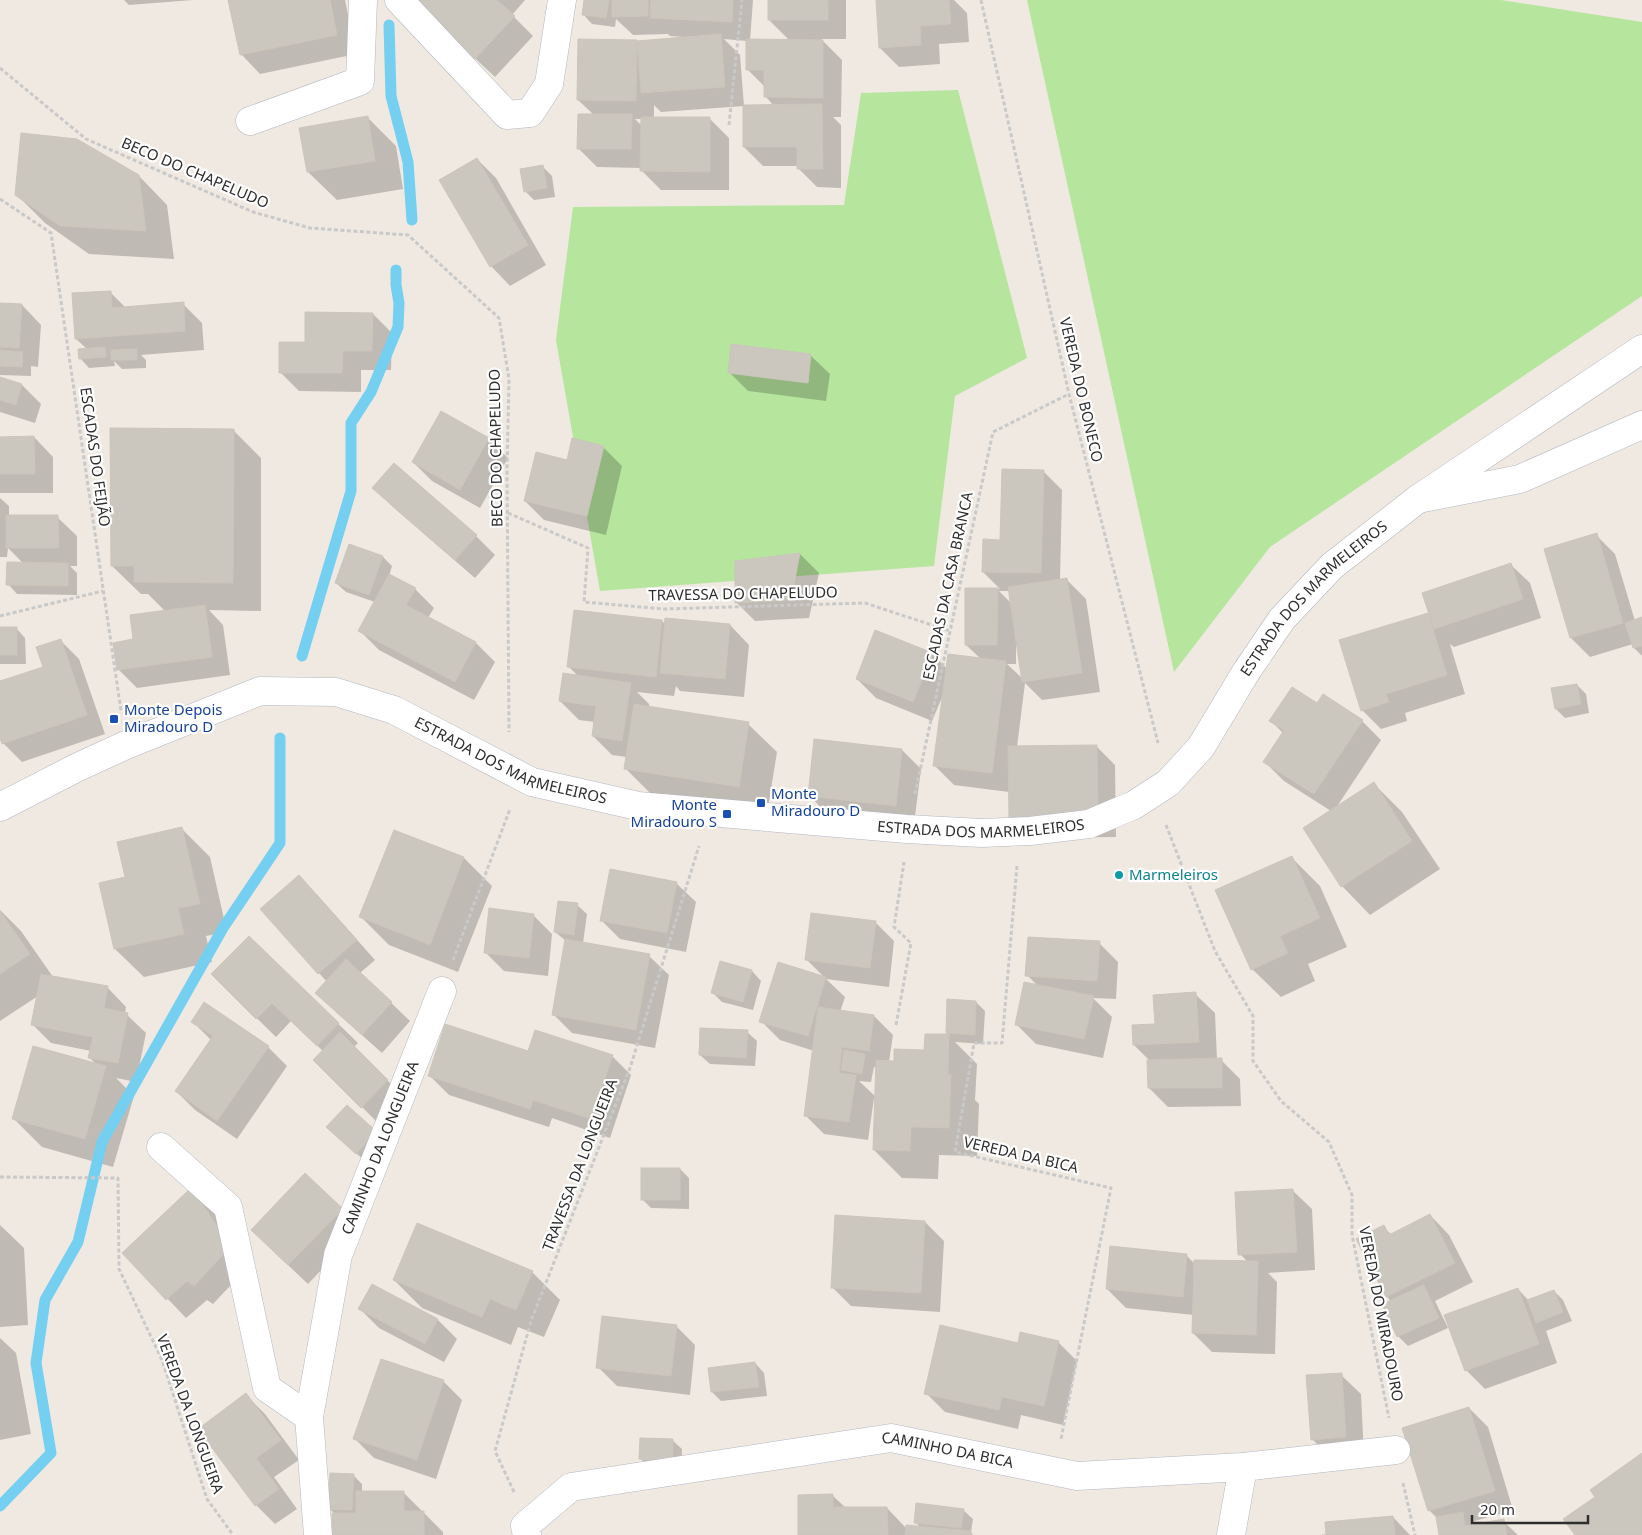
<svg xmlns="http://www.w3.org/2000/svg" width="1642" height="1535" viewBox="0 0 1642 1535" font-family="'Noto Sans',sans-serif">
<rect width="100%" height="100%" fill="#efe9e1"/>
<g fill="#b6e59e">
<polygon points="1027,0 1501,0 1642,22 1642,296 1270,547 1174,672"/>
<polygon points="958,90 1027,358 955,396 934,566 600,591 556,340 573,207 844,205 861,93"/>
</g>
<g fill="#0003" fill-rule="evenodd">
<polygon points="124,0 193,0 129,5"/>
<polygon points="230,0 345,0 356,54 260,74 241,54"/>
<polygon points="413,0 525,0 512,15 533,36 495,77"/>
<path d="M585,0h168l-3,41h40l-21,-21v-20h77v39h-25l21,21 -1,57h-8l8,8v63l-24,-1 -19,-19v-2h-35l-19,-19 30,-41 -8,-9v-9l-19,-19v-28l-23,-2 16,16 4,51 -83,6 -7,-7v13l56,1 19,19v52h-68l-20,-20v-2l-44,-1 -19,-19 16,-33 -16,-15 58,-59 1,1 47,-3v-2l-14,-1 -2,-2 -35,1 -17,-16 -1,8 -23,-3 -9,-10zM635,119h7v7z"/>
<polygon points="877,0 954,0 967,13 969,42 939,44 940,64 899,67 880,48"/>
<polygon points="368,118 396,146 403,189 337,200 308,172"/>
<polygon points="477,159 496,178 546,265 510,286 491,266"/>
<polygon points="543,167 552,176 555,197 534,200 525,191"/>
<polygon points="139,176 167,205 174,259 89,254 45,223 16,194"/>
<polygon points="110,292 126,308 183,304 202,323 204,350 141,355 146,360 146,368 122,369 114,361 115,366 89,368 80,358 87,349 76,339"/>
<polygon points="0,304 22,305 41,325 38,367 31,366 31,376 0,375"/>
<polygon points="373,314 392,333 391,370 361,370 361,392 299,391 280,372 307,343"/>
<polygon points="810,355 830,374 826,401 748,391 729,372"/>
<polygon points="0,379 22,385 41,404 35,423 0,412"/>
<polygon points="441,413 489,439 508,458 480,508 432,481 413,462"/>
<polygon points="111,430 233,430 261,458 261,611 209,610 223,625 230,675 137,688 118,669 135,640 165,611 148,594 141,594 112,566"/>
<polygon points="34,437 53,457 53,493 0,493 0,438"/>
<polygon points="603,447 622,466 606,535 544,520 525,501 568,461"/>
<path d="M1043,471l19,19 -2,91 7,-1 19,19 14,93 -58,8 -17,-17 -8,64 79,-1 19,19 1,72 -87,1 -20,-46 -55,-7 -19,-19 8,-71 -11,26 -56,-23 -19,-19 19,-47 57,22 14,15 34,-10 -15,-14 1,-56h33l-17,-17zM999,591h10l2,12zM1016,644h1l6,35 -16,-15h9z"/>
<polygon points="374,488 476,536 495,555 475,578 393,507"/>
<polygon points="0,498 9,506 9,517 57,517 77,536 77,566 70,566 77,573 77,595 17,594 8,584 23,563 8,548 7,557 0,557"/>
<polygon points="1596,535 1615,554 1635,621 1642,619 1642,656 1634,648 1633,644 1590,657 1571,638"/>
<polygon points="800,554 819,573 809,618 755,621 736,602 736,563"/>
<polygon points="383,557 392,566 389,576 415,589 434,608 428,618 476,643 495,662 474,700 379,650 360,631 375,602 346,592 336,583"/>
<polygon points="1510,564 1530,583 1541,618 1454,647 1450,644 1465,694 1405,713 1407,721 1381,729 1362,710 1341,641 1430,614"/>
<polygon points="662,621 666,625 730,625 749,645 744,697 680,691 676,686 674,696 637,692 649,704 649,708 748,724 777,752 767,814 654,797 625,768 627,757 612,755 593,736 595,722 579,720 560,701 579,677 569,667"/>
<polygon points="0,628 16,628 25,638 26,664 0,664"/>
<polygon points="60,640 79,659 105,734 22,762 3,743 0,734 0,682 45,668"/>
<polygon points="1577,685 1586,694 1589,713 1565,718 1556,709"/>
<polygon points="1317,705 1362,721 1381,740 1336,808 1374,784 1402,812 1440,869 1370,915 1342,886 1331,811 1284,781 1265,762 1283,733 1271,721"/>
<polygon points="902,750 921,769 914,824 828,815 809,795"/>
<polygon points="182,829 210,857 227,932 206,936 212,962 144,977 115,949 127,878"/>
<polygon points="1291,857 1320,886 1347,947 1308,964 1315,981 1281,997 1252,969"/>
<polygon points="464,858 492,886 458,972 389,945 361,917"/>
<polygon points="299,877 318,896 375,960 360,973 410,1021 382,1053 336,1012 327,982 262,909"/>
<polygon points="676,883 696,902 686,952 620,939 601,920"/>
<polygon points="577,905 587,914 583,943 649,956 669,975 655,1048 572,1033 553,1014 566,941 555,932"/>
<polygon points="0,910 21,931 53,977 107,987 126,1007 125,1013 146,1033 136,1082 116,1078 134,1096 113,1167 42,1147 14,1119 97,1065 90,1058 91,1051 51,1043 32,1024 38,996 0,1021"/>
<polygon points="533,915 552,934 548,976 504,971 485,952"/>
<path d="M875,922l19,19 -5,46 -63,-8 19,18 -5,15 34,4 19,19 -4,27h6l31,-11v-16l24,1 -3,-3 29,-31 9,9 -2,33 -28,-2 22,22 -2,36 4,4 -2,52 -38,-1 -1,24 -36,-1 -28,-28 2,-52h-2l-6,42 -44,-6 -19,-19 9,-64 -34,-11 -19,-19 64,-43 -18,-18zM874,1067l3,1 -1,29 -17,-16 12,1z"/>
<polygon points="249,937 358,1043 354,1047 407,1100 381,1126 315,1060 323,1051 291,1021 276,1037 231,993"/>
<polygon points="1099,943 1118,962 1116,999 1093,998 1112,1017 1103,1058 1036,1044 1017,1025 1038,986 1027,975"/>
<polygon points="752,971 761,981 753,1010 722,1002 713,993"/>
<polygon points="1195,994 1215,1013 1217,1060 1221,1060 1240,1079 1241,1106 1168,1107 1149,1088 1149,1060 1134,1045"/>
<polygon points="192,1021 268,1047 287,1066 237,1139 195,1110 176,1091 211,1040"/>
<polygon points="747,1032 757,1041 755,1066 710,1064 700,1055"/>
<polygon points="529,1053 612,1056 631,1075 610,1138 552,1118 549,1127 449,1095 430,1076"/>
<polygon points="375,1132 366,1162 337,1136"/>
<polygon points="680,1169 689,1178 689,1209 651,1208 642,1199"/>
<polygon points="305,1175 361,1228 308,1284 271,1249"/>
<polygon points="192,1189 211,1208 248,1267 213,1304 207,1300 186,1318 124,1253"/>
<polygon points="1292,1190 1312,1209 1315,1270 1268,1273 1277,1282 1275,1354 1212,1352 1193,1333 1194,1315 1126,1308 1107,1289 1186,1255 1195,1264 1248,1262 1240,1254"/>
<polygon points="1430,1215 1449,1235 1473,1282 1435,1301 1448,1328 1408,1346 1398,1336 1384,1305 1391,1301 1387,1297 1358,1240 1383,1227 1392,1235"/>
<polygon points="925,1222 944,1241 940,1312 851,1306 832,1287"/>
<polygon points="0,1225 24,1248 28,1325 0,1327"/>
<polygon points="532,1272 560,1300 544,1337 518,1327 511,1345 422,1308 394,1280"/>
<polygon points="372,1286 438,1320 457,1339 444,1362 379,1328 360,1309"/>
<polygon points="1518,1289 1529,1301 1554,1291 1563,1300 1572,1321 1546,1331 1557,1363 1485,1389 1466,1370"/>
<polygon points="676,1326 695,1345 690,1395 617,1386 598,1367"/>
<polygon points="0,1338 16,1353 31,1434 0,1440"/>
<polygon points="1058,1342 1077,1361 1063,1425 1021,1415 1018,1429 945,1412 926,1393 1018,1344"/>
<polygon points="755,1363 764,1373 767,1396 721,1401 712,1392"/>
<polygon points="1341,1375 1361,1394 1364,1456 1331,1458 1312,1439"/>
<polygon points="443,1381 462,1400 436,1479 374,1458 355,1439"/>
<polygon points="246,1395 265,1414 299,1460 274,1477 297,1509 275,1524 256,1505 200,1429"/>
<polygon points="1469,1408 1488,1427 1513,1510 1471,1522 1474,1526 1503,1521 1518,1535 1440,1535 1438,1519 1429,1510"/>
<polygon points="672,1440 682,1449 681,1469 650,1468 641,1459"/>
<polygon points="353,1475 362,1484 362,1492 403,1492 443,1532 443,1535 333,1535 335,1514 329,1508"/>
<polygon points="833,1496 846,1508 887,1508 905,1527 921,1528 915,1522 963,1510 973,1519 971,1532 973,1535 800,1535"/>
<polygon points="1393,1517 1410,1535 1328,1535"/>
</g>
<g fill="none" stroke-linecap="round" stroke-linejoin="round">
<g stroke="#75cff0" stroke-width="11">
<polyline points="389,25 391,96 408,162 412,220"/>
<polyline points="302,656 351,491 351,423 371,392 398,327 399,303 396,285 396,270"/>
<polyline points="0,1506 51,1453 36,1363 45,1300 78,1242 102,1142 223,928 280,843 280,738"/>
</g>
</g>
<g fill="#cbc7bf" stroke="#cbc5ba">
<polygon points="228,0 330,0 337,35 240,55"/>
<polygon points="412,0 497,0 515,16 475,59"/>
<polygon points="584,0 609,0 606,18 582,15"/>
<polygon points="612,0 648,0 648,16 612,17"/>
<polygon points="651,0 733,0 732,22 650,18"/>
<rect x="768" y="0" width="60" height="20"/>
<polygon points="876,0 949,0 951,24 920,26 921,45 879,48"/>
<polygon points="721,34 725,87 641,93 637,41"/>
<polygon points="578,39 637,40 636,101 577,100"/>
<polygon points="746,39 823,40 823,98 764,97 764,70 746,70"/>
<polygon points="822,104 823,169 797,169 797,147 743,147 743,105"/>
<polygon points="578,114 632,114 631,149 577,149"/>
<polygon points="368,116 375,161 307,172 299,128"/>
<polygon points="641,117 710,117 710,172 640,171"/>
<polygon points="21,133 77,139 139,175 146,231 60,226 15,195"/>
<polygon points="477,158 528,245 490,267 439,180"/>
<polygon points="543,165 547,188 524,192 520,169"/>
<polygon points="111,291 112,308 184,302 185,331 75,339 72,293"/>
<polygon points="0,303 22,304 19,348 0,347"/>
<polygon points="305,312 373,313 372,351 343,351 342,373 279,373 279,342 305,342"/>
<polygon points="731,344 811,354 808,383 728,373"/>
<polygon points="105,347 106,357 79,359 78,349"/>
<polygon points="137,349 137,360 111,360 111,350"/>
<polygon points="0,350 23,352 22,367 0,366"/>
<polygon points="0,377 22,384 16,405 0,400"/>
<polygon points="441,411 489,438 460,490 412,462"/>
<polygon points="110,428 234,429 233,583 134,582 134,566 111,566"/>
<polygon points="34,436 35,474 0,474 0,437"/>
<polygon points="572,438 604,446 587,516 524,501 536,452 567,460"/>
<polygon points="394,463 477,535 455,560 372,488"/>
<polygon points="1002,469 1044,470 1041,573 982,572 983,539 1000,540"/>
<polygon points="6,515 58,515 59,548 6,548"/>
<polygon points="1597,533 1623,623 1570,638 1544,549"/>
<polygon points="349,544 383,556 369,595 335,583"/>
<polygon points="800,553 791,600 735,603 735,561"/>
<polygon points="7,562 68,563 68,586 6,585"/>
<polygon points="1511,563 1523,599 1434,629 1422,593"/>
<polygon points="389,574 416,588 406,605 476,642 455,682 358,631"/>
<polygon points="1067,578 1082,673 1022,682 1008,587"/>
<polygon points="965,588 998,588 997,645 965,645"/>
<polygon points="205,605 212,657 117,670 113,643 133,639 130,615"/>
<polygon points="574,610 662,620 656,677 567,667"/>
<polygon points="1428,613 1447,675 1386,694 1389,702 1361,711 1339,640"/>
<polygon points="1642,617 1642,646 1633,648 1625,623"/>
<polygon points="665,618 730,624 725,679 660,673"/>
<rect x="0" y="627" width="17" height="28"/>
<polygon points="875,630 933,653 913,702 856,679"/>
<polygon points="61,639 87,715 2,744 0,738 0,681 43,667 36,647"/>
<polygon points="948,654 1006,661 992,773 933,766"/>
<polygon points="563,673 631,683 622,741 592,736 596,706 559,701"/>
<polygon points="1577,684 1581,704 1555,709 1551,688"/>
<polygon points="1292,687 1317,703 1323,694 1363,720 1314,794 1263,762 1284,730 1269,721"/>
<polygon points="634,704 749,722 739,787 624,769"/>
<polygon points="814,739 902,749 896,806 808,796"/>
<polygon points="1097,745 1098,819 1009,820 1008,746"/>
<polygon points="1374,782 1412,841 1341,887 1303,828"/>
<polygon points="182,827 200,904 178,908 184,934 114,949 99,883 125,877 117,842"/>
<polygon points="394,830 464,857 430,945 359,917"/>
<polygon points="1292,856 1320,918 1280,936 1288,953 1251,970 1215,890"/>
<polygon points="610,869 677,882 667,933 600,921"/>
<polygon points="299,875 357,940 318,974 260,909"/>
<polygon points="558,901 578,903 574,935 554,932"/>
<polygon points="489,908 534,914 529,958 484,953"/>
<polygon points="0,911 30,954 0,974"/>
<polygon points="811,913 876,921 870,968 805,960"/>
<polygon points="249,936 339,1023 317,1046 272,1003 256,1019 211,974"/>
<polygon points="1028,937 1100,941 1097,981 1025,976"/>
<polygon points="565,939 650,954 636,1030 552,1015"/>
<polygon points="346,959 392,1002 362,1035 315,993"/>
<polygon points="720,961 752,970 743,1002 711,993"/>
<polygon points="778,962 826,977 808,1036 759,1022"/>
<polygon points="41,974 108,986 104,1008 128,1013 118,1063 88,1058 93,1037 31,1025"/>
<polygon points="1024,982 1094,996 1084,1039 1015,1025"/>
<polygon points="1196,992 1199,1042 1133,1045 1132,1025 1155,1024 1153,995"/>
<polygon points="947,999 976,1001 975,1035 946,1033"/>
<polygon points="204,1002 269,1046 217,1121 175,1091 213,1036 191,1022"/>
<polygon points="818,1007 874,1015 869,1051 842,1047 839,1073 856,1075 849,1122 804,1116"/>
<polygon points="445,1024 528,1051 535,1030 613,1055 591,1119 533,1100 530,1109 428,1076"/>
<polygon points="700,1028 748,1030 746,1058 699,1055"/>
<polygon points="340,1032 388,1080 361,1108 313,1060"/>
<polygon points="925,1034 949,1034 948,1075 951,1074 949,1128 911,1127 910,1151 873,1150 876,1060 894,1061 894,1049 924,1050"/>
<polygon points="33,1046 106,1066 85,1139 12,1119"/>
<polygon points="844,1050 865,1054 862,1074 841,1070"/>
<polygon points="1222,1058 1222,1088 1148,1088 1147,1060"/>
<polygon points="347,1105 376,1131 356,1154 326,1127"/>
<rect x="641" y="1168" width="39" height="32"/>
<polygon points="305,1173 343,1209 288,1265 251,1230"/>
<polygon points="192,1187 230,1247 194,1286 187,1281 166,1300 122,1253"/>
<polygon points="1293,1189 1297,1252 1238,1255 1235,1192"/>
<polygon points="1430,1214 1455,1263 1386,1297 1356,1239 1384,1225 1389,1235"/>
<polygon points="835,1215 925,1221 921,1293 831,1288"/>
<polygon points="417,1223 533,1271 516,1310 490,1299 482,1317 393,1280"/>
<polygon points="1110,1246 1187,1254 1183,1297 1106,1289"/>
<polygon points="1194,1260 1258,1261 1256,1335 1192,1333"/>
<polygon points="372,1284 438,1319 425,1344 358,1309"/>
<polygon points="1424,1285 1439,1318 1397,1337 1382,1304"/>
<polygon points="1518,1288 1539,1344 1465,1371 1444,1315"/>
<polygon points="1554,1290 1563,1312 1536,1323 1527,1300"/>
<polygon points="602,1316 677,1325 671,1376 596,1368"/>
<polygon points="940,1325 1018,1343 1020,1332 1059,1341 1044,1406 1002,1397 999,1410 924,1394"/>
<polygon points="381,1359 444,1380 417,1460 353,1439"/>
<polygon points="755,1362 759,1387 711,1392 708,1368"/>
<polygon points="1342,1373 1346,1437 1311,1440 1306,1375"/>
<polygon points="246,1393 281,1440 256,1458 279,1489 255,1506 198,1429"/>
<polygon points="1469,1407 1495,1491 1428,1511 1402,1428"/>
<polygon points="640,1438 673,1439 673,1461 639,1459"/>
<polygon points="1642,1453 1642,1535 1575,1535 1563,1519 1595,1497 1590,1490"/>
<polygon points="330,1473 354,1474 352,1510 328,1509"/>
<polygon points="356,1491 404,1491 404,1511 424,1511 424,1535 332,1535 332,1513 356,1513"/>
<polygon points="833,1494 833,1507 887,1507 888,1535 798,1535 798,1495"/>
<polygon points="916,1503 964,1509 961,1528 914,1523"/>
<polygon points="1463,1512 1465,1526 1504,1519 1507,1535 1439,1535 1436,1517"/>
<polygon points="1393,1516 1395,1535 1322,1535 1326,1535 1325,1522"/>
<polygon points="906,1525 971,1531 971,1535 905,1535"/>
</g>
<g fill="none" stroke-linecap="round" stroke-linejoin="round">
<g stroke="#b4b7c1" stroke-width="29">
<g id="minor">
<polyline points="399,0 507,115 530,113 549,84 562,0"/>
<polyline points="250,121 360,81 363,0"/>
<polyline points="1418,499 1520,479 1642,425"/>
<polyline points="161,1147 228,1207 267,1388 309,1417"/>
<path id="s1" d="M318,1535l-9,-118 29,-162 104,-264"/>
<path id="s2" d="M527,1535l-2,-9 46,-39 320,-49 186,38 166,-9 153,-17"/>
<polyline points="1231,1535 1243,1467"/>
</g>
</g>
<g stroke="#b4b7c1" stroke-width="29">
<g id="secondary">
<path id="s3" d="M0,807l78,-40 48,-22 134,-54 76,1 58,18 138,72 106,24 269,23 74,4 49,-2 59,-7 45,-19 34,-22 33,-36 45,-75 36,-53 50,-53 86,-67 224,-150"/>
</g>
</g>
<g stroke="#c9c9c9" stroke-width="3" stroke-dasharray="4 2.5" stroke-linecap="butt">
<polyline points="981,0 1069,394 1158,743"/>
<polyline points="0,68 86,139 253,212 310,228 408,235 499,318 509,379 507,469 509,732"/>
<polyline points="729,125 742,0"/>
<polyline points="0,199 51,233 121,711"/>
<polyline points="508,513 588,548 584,602 664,609 865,603 950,631"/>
<polyline points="0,616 103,591"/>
<polyline points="915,794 993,432 1069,394"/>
<polyline points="1166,825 1215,951 1253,1016 1253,1061 1281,1101 1329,1142 1352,1195 1352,1235 1389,1418"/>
<polyline points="1017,866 1002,1043 974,1043 955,1152 1111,1188 1061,1439"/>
<polyline points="453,960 510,809"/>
<polyline points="896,1025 911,943 894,927 904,862"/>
<polyline points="0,1177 118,1178 119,1269 162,1360 207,1499 233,1535"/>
<polyline points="1403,1483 1415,1535"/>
<polyline points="514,1492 495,1451 531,1321 630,1068 699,846"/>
</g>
<use href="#minor" stroke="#fff" stroke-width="28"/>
<use href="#secondary" stroke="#fff" stroke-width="28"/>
</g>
<g fill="#1a4fb4" stroke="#fff" stroke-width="2">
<rect x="109" y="714" width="10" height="10" rx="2.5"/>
<rect x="756" y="798" width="10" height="10" rx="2.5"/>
<rect x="722" y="809" width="10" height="10" rx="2.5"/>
</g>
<circle fill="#0f9aa8" stroke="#fff" stroke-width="2" cx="1119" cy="875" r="5"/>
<g text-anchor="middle" stroke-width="4.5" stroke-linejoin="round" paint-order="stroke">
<g font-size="15" fill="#2e2e2e" stroke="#fff">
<text transform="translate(195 173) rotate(23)" y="5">BECO DO CHAPELUDO</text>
<text transform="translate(1081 390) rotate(77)" y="5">VEREDA DO BONECO</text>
<text transform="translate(496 448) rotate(-91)" y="5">BECO DO CHAPELUDO</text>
<text transform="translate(95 457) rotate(82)" y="5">ESCADAS DO FEIJÃO</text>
<text transform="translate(948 586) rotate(-78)" y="5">ESCADAS DA CASA BRANCA</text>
<text transform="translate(743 594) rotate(-1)" y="5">TRAVESSA DO CHAPELUDO</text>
<text dy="5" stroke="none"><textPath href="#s3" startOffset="1465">ESTRADA DOS MARMELEIROS</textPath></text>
<text dy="5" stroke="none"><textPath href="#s3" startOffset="550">ESTRADA DOS MARMELEIROS</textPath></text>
<text dy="5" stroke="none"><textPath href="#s3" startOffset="1030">ESTRADA DOS MARMELEIROS</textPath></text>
<text dy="5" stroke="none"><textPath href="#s1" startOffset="398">CAMINHO DA LONGUEIRA</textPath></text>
<text transform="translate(1021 1155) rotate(13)" y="5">VEREDA DA BICA</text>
<text transform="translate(580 1165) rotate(-69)" y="5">TRAVESSA DA LONGUEIRA</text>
<text transform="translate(1381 1314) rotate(79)" y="5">VEREDA DO MIRADOURO</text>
<text transform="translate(190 1414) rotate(70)" y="5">VEREDA DA LONGUEIRA</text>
<text dy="5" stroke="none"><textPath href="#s2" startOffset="451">CAMINHO DA BICA</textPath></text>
</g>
<g font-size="15" fill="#164399" stroke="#fff" text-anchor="start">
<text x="124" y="715">Monte Depois<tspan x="124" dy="17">Miradouro D</tspan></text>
<text x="771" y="799">Monte<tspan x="771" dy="17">Miradouro D</tspan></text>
<text x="717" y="810" text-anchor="end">Monte<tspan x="717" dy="17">Miradouro S</tspan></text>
</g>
<g font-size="15" fill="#0d838f" stroke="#fff" text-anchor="start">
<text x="1129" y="880">Marmeleiros</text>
</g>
</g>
<path d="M1472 1515v8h116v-8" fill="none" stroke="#2e2e2e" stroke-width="2.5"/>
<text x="1480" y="1515" font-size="15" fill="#2e2e2e" stroke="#ffffff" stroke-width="4" paint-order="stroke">20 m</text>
</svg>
